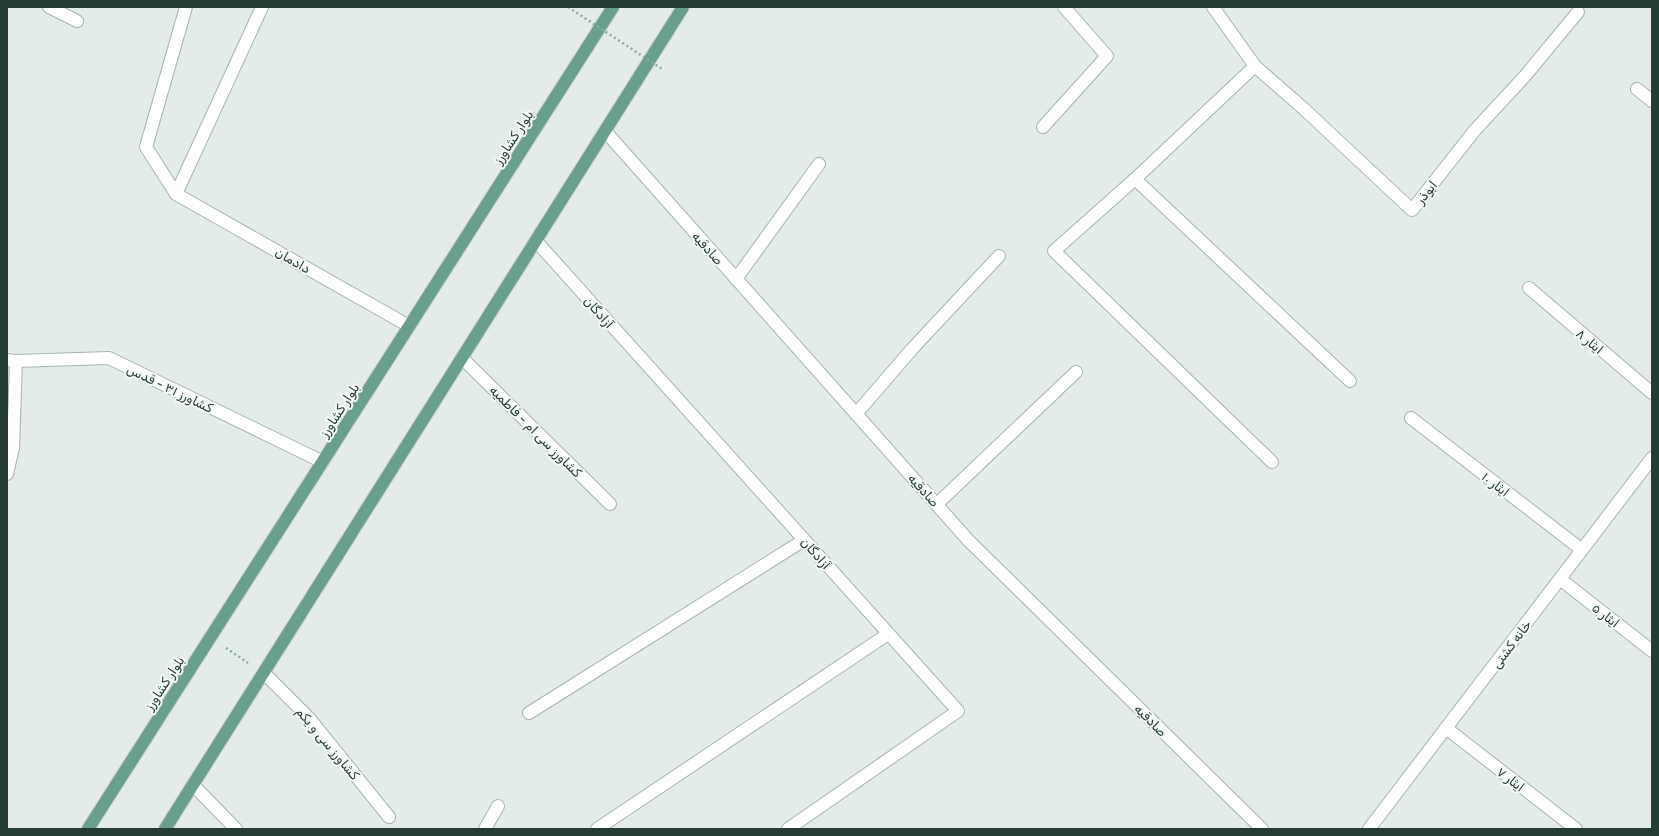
<svg xmlns="http://www.w3.org/2000/svg" width="1659" height="836" viewBox="0 0 1659 836" font-family="Rubik,'Noto Sans Arabic',sans-serif">
<rect width="100%" height="100%" fill="#e3ece8"/>
<g fill="none" stroke-linecap="round" stroke-linejoin="round">
<g stroke="#a6b4af" stroke-width="14">
<g id="minor">
<polyline points="49,7 77,21"/>
<polyline points="262,7 176,194 409,326"/>
<polyline points="1213,7 1255,66 1135,179 1350,381"/>
<polyline points="1255,66 1304,109 1412,210 1475,130 1525,76 1578,12"/>
<polyline points="1637,89 1652,101"/>
<polyline points="1043,127 1107,56 1064,7"/>
<polyline points="605,131 968,540 1262,829"/>
<polyline points="1135,179 1054,251 1272,462"/>
<polyline points="176,194 146,147 186,7"/>
<polyline points="536,241 958,711 788,829"/>
<polyline points="736,279 819,164"/>
<polyline points="1529,288 1652,393"/>
<polyline points="462,358 610,504"/>
<polyline points="7,360 16,361 109,358 323,462"/>
<polyline points="856,414 912,349 999,256"/>
<polyline points="1411,418 1582,550"/>
<polyline points="7,474 13,448 16,361"/>
<polyline points="937,504 1076,372"/>
<polyline points="1560,579 1652,651"/>
<polyline points="264,673 309,718 389,817"/>
<polyline points="529,713 804,540"/>
<polyline points="1446,728 1576,829"/>
<polyline points="193,785 236,829"/>
<polyline points="485,829 498,806"/>
<polyline points="597,829 888,634"/>
<polyline points="1369,829 1652,458"/>
</g>
</g>
<g stroke="#c2c8c6" stroke-width="14">
<g id="major">
<polyline points="88,829 613,7"/>
<polyline points="165,829 683,7"/>
</g>
</g>
<polyline stroke="#85aea0" stroke-width="2.5" stroke-dasharray="2 3" stroke-linecap="butt" points="226,648 248,663"/>
<use href="#minor" stroke="#fff" stroke-width="12"/>
<use href="#major" stroke="#6a9f90" stroke-width="12"/>
<polyline stroke="#85aea0" stroke-width="2.5" stroke-dasharray="2 3" stroke-linecap="butt" points="568,7 662,69"/>
</g>
<g text-anchor="middle" stroke-width="4" stroke-linejoin="round" paint-order="stroke">
<g font-size="13" fill="#243c35" stroke="#f3f9f6">
<text transform="translate(513 137) rotate(-57)" y="5">بلوار کشاورز</text>
<text transform="translate(1426 192) rotate(-51)" y="5">ابوذر</text>
<text transform="translate(708 248) rotate(48)" y="5">صادقیه</text>
<text transform="translate(293 260) rotate(30)" y="5">دادمان</text>
<text transform="translate(599 312) rotate(48)" y="5">آزادگان</text>
<text transform="translate(1590 341) rotate(40)" y="5">ایثار ۸</text>
<text transform="translate(170 388) rotate(26)" y="5">کشاورز ۳۱ - قدس</text>
<text transform="translate(339 410) rotate(-57)" y="5">بلوار کشاورز</text>
<text transform="translate(536 431) rotate(45)" y="5">کشاورز سی ام - فاطمیه</text>
<text transform="translate(1496 484) rotate(38)" y="5">ایثار ۱۰</text>
<text transform="translate(924 490) rotate(48)" y="5">صادقیه</text>
<text transform="translate(816 553) rotate(48)" y="5">آزادگان</text>
<text transform="translate(1606 615) rotate(38)" y="5">ایثار ۵</text>
<text transform="translate(1511 644) rotate(-53)" y="5">خانه کشتی</text>
<text transform="translate(164 683) rotate(-57)" y="5">بلوار کشاورز</text>
<text transform="translate(1151 720) rotate(45)" y="5">صادقیه</text>
<text transform="translate(328 743) rotate(50)" y="5">كشاورز سی و يكم</text>
<text transform="translate(1511 779) rotate(38)" y="5">ایثار ۷</text>
</g>
</g>
<rect width="1659" height="836" fill="none" stroke="#243c35" stroke-width="16"/>
</svg>
